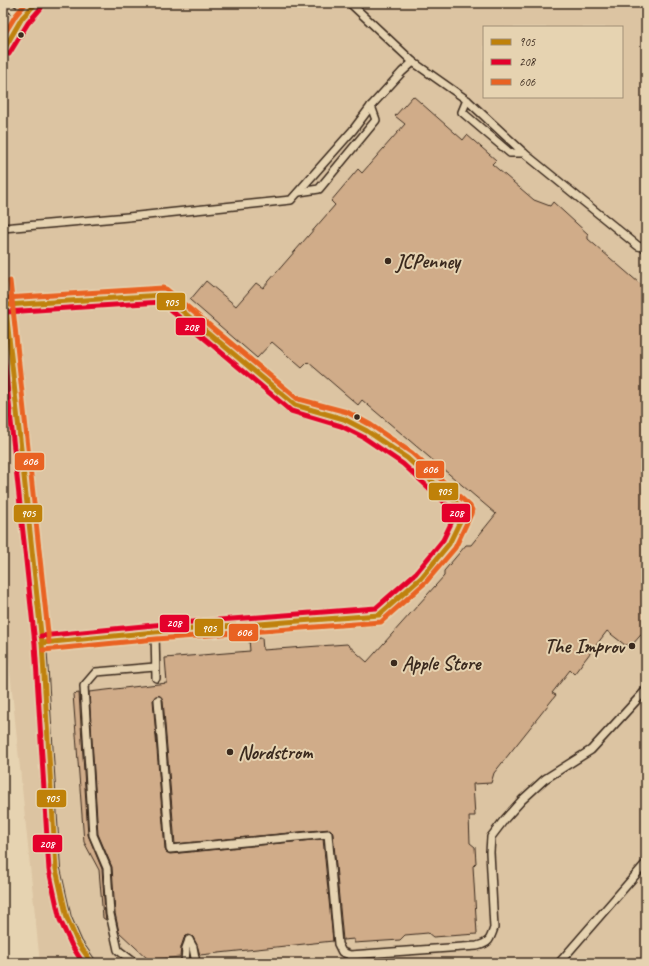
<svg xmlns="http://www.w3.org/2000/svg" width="649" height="966" viewBox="0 0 649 966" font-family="Caveat,sans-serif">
<rect width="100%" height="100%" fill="#e6d3b1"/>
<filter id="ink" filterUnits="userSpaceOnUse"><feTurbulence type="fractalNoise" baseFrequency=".025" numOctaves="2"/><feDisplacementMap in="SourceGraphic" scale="8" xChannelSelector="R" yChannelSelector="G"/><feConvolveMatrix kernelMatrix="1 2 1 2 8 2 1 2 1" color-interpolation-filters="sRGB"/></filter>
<g filter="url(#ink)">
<path fill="#dcc4a2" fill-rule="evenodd" d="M3,3h643v960h-606l-37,-360zM484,27h138v70h-138z"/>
<g fill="#d0ac89" stroke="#3b2a1e">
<polygon points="413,96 463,140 467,135 496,160 492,164 534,200 550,206 553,202 588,234 588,239 646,289 646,629 632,645 625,645 607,631 574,674 570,670 552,693 556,695 494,773 491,783 473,784 475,816 469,816 470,843 475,847 476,863 473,866 477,934 433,937 428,933 405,935 400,940 354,943 354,939 343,940 333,834 332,831 330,829 175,844 163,700 160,696 156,696 154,698 153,700 165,849 166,852 170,854 323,839 333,941 200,955 197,945 193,937 189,935 186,936 184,938 181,947 180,957 149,960 119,932 115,913 112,867 98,834 89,692 167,683 165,658 250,651 249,639 262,638 263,650 347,644 367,662 444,576 444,571 466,545 471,545 496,514 362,400 358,405 308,362 302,368 272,342 257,358 190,300 206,281 236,306 256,283 263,288 335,205 331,201 358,169 362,173 405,124 395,116"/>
<polygon points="79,693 88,835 102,869 105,914 106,920 103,918 99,870 84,842 73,694"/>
</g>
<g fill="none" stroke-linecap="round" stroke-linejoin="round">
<g stroke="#3b2a1e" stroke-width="10">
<g id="service">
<polyline points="4,3 23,18"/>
<polyline points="350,3 413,62 467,100 524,153 638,246 646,248"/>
<path d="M3,51c7,-14 21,-39 33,-48"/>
<polyline points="467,100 462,112 510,153 524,153"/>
<polyline points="299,192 319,189 376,120 371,106"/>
<polyline points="3,228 128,217 291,200 353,130 371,106 402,72 413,62"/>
<polyline points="3,282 42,643 56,869 67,918 78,943 92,963"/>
<polyline points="6,305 163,295 295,405 344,419 367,431 407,458 465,511 449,544 421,578 379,615 155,632 42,643"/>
<polyline points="155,632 156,678"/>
<path d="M158,700l12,149 158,-15 10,110 4,8 8,3 127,-9c12,-3 13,-6 17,-18l-4,-76 1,-15 13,-17 18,-20 23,-21 46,-29 55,-60"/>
<polyline points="189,940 193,947 196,963"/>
<polyline points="135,963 118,950 110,914 107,868 93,835 84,686 96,672 155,667"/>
<polyline points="185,963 186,948 189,940"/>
<polyline points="559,963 646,863"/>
</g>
</g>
<use href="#service" stroke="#e6d3b1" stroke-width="7"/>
<g stroke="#e6d3b1" stroke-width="8">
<g id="bus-1">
<polyline points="3,51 22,18 36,3"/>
<polyline points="3,282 42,643 56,869 67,918 78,943 92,963"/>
<polyline points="6,305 163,295 295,405 344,419 367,431 407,458 465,511 449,544 421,578 379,615 155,632 42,643"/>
</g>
</g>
<g stroke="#e6d3b1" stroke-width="8">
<g id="bus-2">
<polyline points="9,54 28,23 41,8"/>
<polyline points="6,312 161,302 291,411 341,426 363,437 403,464 456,513 443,540 416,573 376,608 154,625 41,636"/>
<polyline points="3,347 35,644 49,870 60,920 72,946 83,963"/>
</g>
</g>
<g stroke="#e6d3b1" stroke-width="8">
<g id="bus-3">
<polyline points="3,36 16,15 26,3"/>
<polyline points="10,281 49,642"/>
<polyline points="6,298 163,288 166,289 298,399 347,412 371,425 412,453 470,506 472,510 471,514 455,548 426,582 381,622 156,639 43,650"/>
</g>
</g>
<use href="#bus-1" stroke="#bf8109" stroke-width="5"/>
<use href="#bus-2" stroke="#e4002b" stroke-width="5"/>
<use href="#bus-3" stroke="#e96222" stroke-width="5"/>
</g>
</g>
<g fill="#3b2a1e" stroke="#e6d3b1" stroke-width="1.5">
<circle cx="21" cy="35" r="3.5"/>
<circle cx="388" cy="261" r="4"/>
<circle cx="357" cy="417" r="3.5"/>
<circle cx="632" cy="646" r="4"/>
<circle cx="394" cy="663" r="4"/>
<circle cx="230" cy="752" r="4"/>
</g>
<g text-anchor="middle" stroke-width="4" stroke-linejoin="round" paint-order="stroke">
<g font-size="20" font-weight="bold" fill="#3b2a1e" stroke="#e6d3b1" text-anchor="start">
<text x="396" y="268">JCPenney</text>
<text x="624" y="653" text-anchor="end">The Improv</text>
<text x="402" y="670">Apple Store</text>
<text x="238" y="759">Nordstrom</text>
</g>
</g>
<g stroke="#e6d3b1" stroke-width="1.5">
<rect x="156" y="292" width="30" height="19" rx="4" fill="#bf8109"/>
<rect x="175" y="317" width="31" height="19" rx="4" fill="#e4002b"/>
<rect x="14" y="452" width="31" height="19" rx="4" fill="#e96222"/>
<rect x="415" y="460" width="30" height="19" rx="4" fill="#e96222"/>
<rect x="428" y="482" width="31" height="19" rx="4" fill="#bf8109"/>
<rect x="441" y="503" width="30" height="20" rx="4" fill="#e4002b"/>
<rect x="13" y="504" width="30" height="19" rx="4" fill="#bf8109"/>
<rect x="159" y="614" width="31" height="19" rx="4" fill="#e4002b"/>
<rect x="194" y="618" width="30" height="19" rx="4" fill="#bf8109"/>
<rect x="228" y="623" width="31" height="19" rx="4" fill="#e96222"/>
<rect x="36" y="789" width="31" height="19" rx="4" fill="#bf8109"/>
<rect x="32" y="834" width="31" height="19" rx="4" fill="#e4002b"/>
</g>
<g font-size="11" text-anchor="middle" font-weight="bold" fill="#fff">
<text x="171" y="306">905</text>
<text x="191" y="331">208</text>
<text x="30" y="465">606</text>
<text x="430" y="473">606</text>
<text x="444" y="495">905</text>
<text x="456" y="517">208</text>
<text x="28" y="517">905</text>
<text x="174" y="627">208</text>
<text x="209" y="632">905</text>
<text x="244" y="636">606</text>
<text x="52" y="802">905</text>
<text x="47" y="848">208</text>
</g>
<rect width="649" height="966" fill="none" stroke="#e6d3b1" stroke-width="16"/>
<rect x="8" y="8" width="633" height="950" fill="none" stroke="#3b2a1e" stroke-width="1.5" filter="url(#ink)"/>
<rect x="483" y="26" width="140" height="72" fill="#e6d3b1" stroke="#a28f76"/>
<rect x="491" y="39" width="20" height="6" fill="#bf8109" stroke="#a28f76"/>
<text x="519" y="46" font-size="12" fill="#3b2a1e">905</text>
<rect x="491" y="59" width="20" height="6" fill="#e4002b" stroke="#a28f76"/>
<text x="519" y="66" font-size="12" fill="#3b2a1e">208</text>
<rect x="491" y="79" width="20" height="6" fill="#e96222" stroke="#a28f76"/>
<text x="519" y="86" font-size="12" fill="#3b2a1e">606</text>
</svg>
